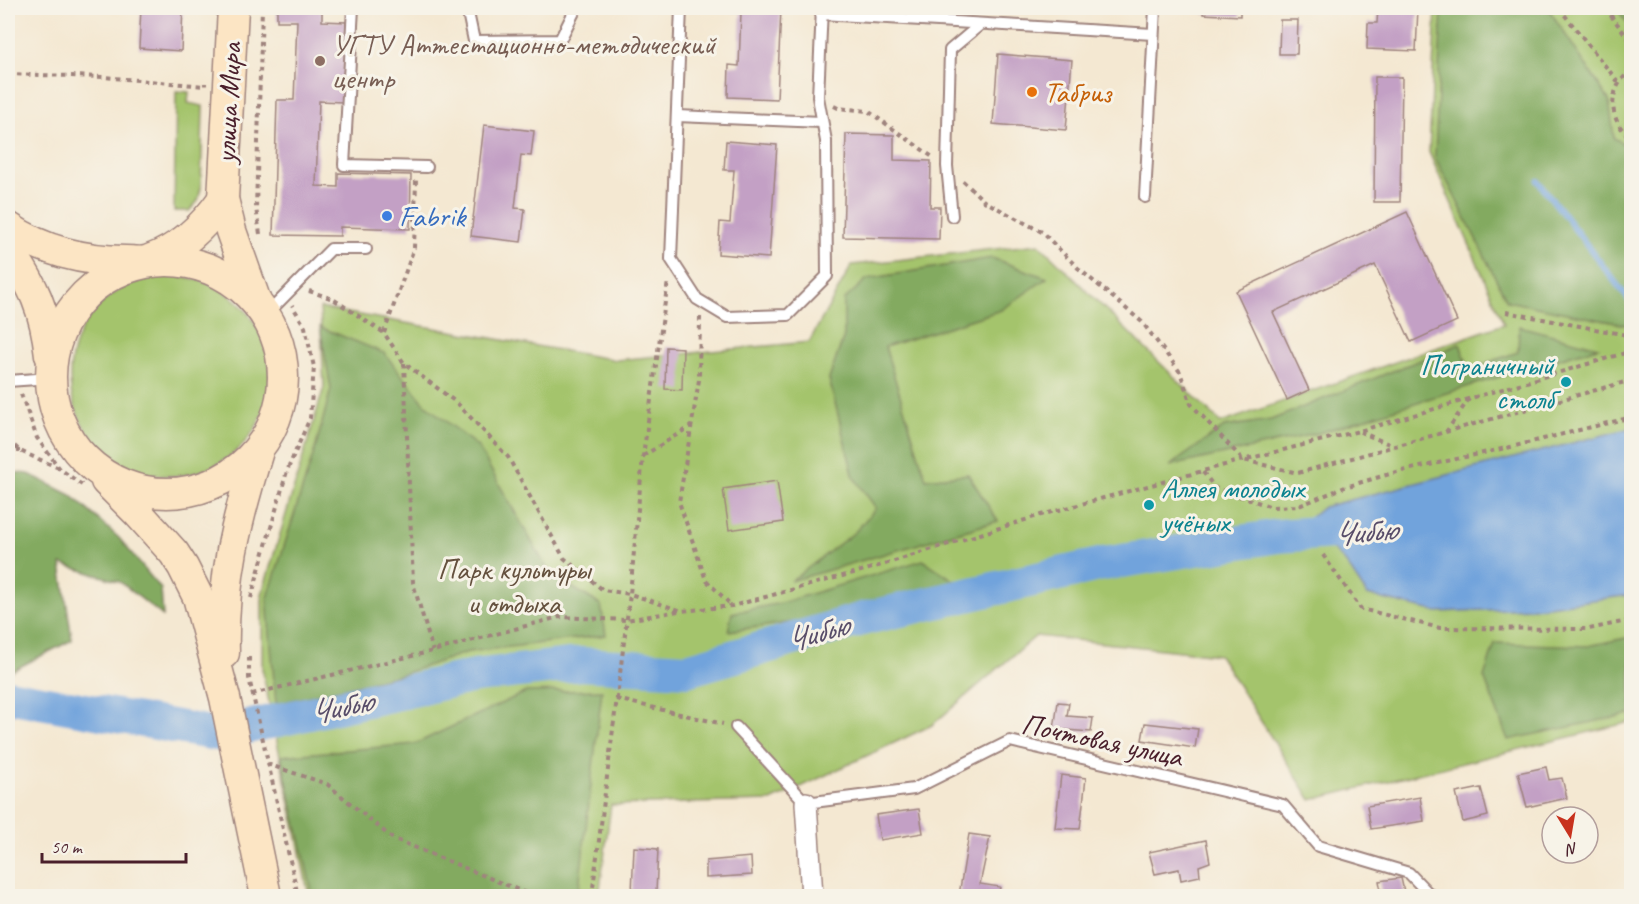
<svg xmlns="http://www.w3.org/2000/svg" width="1639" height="904" viewBox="0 0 1639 904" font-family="Caveat,sans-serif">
<rect width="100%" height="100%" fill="#f7f3e8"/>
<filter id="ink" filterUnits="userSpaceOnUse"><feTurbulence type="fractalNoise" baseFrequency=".0167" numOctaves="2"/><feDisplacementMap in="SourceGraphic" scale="12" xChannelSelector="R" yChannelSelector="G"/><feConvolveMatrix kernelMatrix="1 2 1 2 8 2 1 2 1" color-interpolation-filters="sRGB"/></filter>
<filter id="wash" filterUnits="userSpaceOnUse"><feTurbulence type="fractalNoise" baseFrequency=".008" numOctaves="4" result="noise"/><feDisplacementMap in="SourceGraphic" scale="24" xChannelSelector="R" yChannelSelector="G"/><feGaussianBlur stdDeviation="1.35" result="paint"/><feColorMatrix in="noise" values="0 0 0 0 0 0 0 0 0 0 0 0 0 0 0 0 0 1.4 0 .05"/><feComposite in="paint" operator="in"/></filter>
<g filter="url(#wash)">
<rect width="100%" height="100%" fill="#f4e8d2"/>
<g fill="#a4c46c" stroke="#77724c" stroke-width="1.5">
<polygon points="1436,8 1631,8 1631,722 1311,800 1219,655 1036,636 932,725 771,801 611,805 599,896 309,896 262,669 262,594 324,387 320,308 616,360 809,342 852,265 1039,244 1221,423 1504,324 1429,152"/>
<polygon points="176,91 189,92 188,103 203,106 201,188 198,201 189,211 174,211"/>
<circle cx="170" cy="376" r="100"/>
</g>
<g fill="#83aa60" stroke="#666446" stroke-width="1.5">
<polygon points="1442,8 1548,8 1609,100 1614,138 1631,148 1631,326 1507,301 1435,157"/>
<polygon points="1617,8 1631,8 1631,26 1623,18"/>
<polygon points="992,258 1047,278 1001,310 885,347 926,479 968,474 998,521 791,581 855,532 876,508 854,478 829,379 844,336 844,300 867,279"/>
<polygon points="1519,326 1598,347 1440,395 1319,433 1170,466 1224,427 1271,420 1460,344 1469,369 1518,352"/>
<polygon points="320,327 384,353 426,405 478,447 550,574 601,605 606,635 468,652 400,675 276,704 267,600 316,446 331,389"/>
<polygon points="8,472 29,474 71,495 119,538 161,589 163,616 120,582 61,564 72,640 8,673"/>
<polygon points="923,560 958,583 840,616 728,631 732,613 781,603"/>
<polygon points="1631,637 1631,714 1508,740 1484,677 1495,643 1588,646"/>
<polygon points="602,690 578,896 313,896 281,756 415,744 526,692"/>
</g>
<polygon fill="#71a3dc" stroke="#5e6184" stroke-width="1.5" points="1631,428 1631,595 1533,608 1437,612 1367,595 1346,563 1329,545 1318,546 1309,519 1323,507"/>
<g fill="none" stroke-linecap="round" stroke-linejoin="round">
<polyline stroke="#71a3dc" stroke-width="6" points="1538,181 1632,304"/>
<polyline stroke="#71a3dc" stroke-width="34" points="8,696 216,734 475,676 580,664 687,670 866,618 1103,564 1278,536 1360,530"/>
</g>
<g id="blocks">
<g fill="#c3a0c5">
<polygon points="141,8 183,8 181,51 139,48"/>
<polygon points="277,8 322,8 322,21 346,22 343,102 319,101 316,186 338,187 338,173 411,175 410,229 340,227 340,236 273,235 277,100 294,100 297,21 277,21"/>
<polygon points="732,8 781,8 777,99 728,97 729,65 739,66 741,12 731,12"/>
<polygon points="1085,8 1123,8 1123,11 1085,9"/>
<polygon points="1203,8 1240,8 1240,16 1203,14"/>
<polygon points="1378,8 1418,8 1416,51 1367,49 1368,23 1377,23"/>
<polygon points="1280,20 1298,20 1297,54 1279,54"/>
<polygon points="998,54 1072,60 1066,130 993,124"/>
<polygon points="1375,77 1402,77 1400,202 1374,202"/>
<polygon points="484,125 534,131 531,156 521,155 515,208 525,209 521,242 471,236"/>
<polygon points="846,134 894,135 894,160 931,161 930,207 940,207 939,239 843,237"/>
<polygon points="726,141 777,145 769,258 718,254 720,222 730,223 734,170 724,170"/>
<polygon points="1407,212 1457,321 1411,342 1375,265 1273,312 1309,390 1287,400 1236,291"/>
<polygon points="666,347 683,348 682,390 665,389"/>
<polygon points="777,481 783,522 729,530 723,489"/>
<polygon points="1058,702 1069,703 1067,716 1093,718 1091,732 1054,729"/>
<polygon points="1145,723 1198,729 1195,748 1142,740"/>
<polygon points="1546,767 1549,780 1562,778 1567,798 1527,807 1518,773"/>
<polygon points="1061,775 1086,778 1080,829 1055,828"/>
<polygon points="1481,788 1488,816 1463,822 1456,793"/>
<polygon points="1420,797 1424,821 1371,829 1367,806"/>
<polygon points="919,809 923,833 880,840 876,815"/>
<polygon points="969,834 990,837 980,884 1000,887 998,896 959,895"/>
<polygon points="1206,840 1210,862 1199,866 1200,876 1181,880 1179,869 1155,874 1149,852"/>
<polygon points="634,847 658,849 656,893 632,892"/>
<polygon points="751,857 752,875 706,878 706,861"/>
<polygon points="1401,878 1405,896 1382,896 1379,881"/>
</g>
</g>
</g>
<g filter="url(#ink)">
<use href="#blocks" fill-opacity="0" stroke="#9f847e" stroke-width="1.5"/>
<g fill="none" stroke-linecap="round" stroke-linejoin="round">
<g stroke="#9f847e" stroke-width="14">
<g id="service">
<polyline points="353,8 344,165 427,167"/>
<polyline points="467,8 474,41 560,40 576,8"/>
<polyline points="681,8 671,259 697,299 727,317 788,315 827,276 826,141 818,97 822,8"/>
<polyline points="821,14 1153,34"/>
<polyline points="677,116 822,122"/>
<polyline points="1145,197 1155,8"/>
<polyline points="952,216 947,166 950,50 981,24"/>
<polyline points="265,316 331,249 366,249"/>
<polyline points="8,381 51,378"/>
<polyline points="736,727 806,803 914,789 1010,741 1283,805 1318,846 1409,873 1431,896"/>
</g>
</g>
<g stroke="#9f847e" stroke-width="24">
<polyline id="minor" points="806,803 812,896"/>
</g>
<g stroke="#9f847e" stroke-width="33">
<g id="secondary">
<polyline points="233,8 223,199 231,231 255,299"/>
<path d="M8,227c34,24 77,34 118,34 7,0 16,2 23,-1 32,-11 55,-34 74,-61"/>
<path d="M8,248c25,37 37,61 42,107"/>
<circle cx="167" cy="377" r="116"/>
<polyline points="106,481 138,513 174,553 183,567 198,597 225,698 266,896"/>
<path d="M224,653c-2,-75 12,-131 34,-202"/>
</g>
</g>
<g stroke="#9f847e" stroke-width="4" stroke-dasharray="4.5 4.5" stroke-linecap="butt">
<polyline points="1559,8 1619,83"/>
<polyline points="1605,8 1632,43"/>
<path d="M1632,70c-25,17 -25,52 0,68"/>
<polyline points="8,74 103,77 205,86 205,83"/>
<polyline points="834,106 838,108 868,111 934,158"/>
<polyline points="963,181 984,201 1042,232 1078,268 1142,322 1180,372 1191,404 1243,460 1298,473 1632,380"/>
<polyline points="260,234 256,208 262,8"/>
<polyline points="309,291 333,299 384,333 404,363 457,403 508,457 564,558 603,590 630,594 682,611 732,606 872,568 1041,515 1243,460 1359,431 1632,351"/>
<polyline points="1506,312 1632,336"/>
<polyline points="700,317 699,380 679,502 706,580 731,605"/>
<polyline points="384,333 414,248 416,180"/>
<polyline points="404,363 413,583 433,651"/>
<polyline points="21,394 37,438 60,469 82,485"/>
<polyline points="1360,432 1394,446"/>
<polyline points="1446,432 1469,399"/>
<polyline points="8,440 20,451 59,468"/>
<polyline points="8,451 20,451"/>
<polyline points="643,456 691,426"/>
<polyline points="1203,472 1215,488 1272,507 1299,506 1345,487 1393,473 1515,446 1632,417"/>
<polyline points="1323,555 1361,609 1440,628 1589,629 1632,620"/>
<polyline points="251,598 287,471 310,418 314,367 305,327 292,305"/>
<polyline points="249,657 249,678 298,896"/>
<polyline points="252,694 433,651 559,617 626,620 679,611"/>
<polyline points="616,699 723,724"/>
<polyline points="267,764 327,784 392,838 533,896"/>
<polyline points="592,896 630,594 643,456 668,281"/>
</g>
<use href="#service" stroke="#fff" stroke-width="10"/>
<use href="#minor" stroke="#fff" stroke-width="21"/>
<use href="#secondary" stroke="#fce5c4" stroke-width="30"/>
</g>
</g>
<circle fill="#8d6e63" stroke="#f7f3e8" stroke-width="2" cx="320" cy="61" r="6"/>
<circle fill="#e8710a" stroke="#f7f3e8" stroke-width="2" cx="1032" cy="92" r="6"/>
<circle fill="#3f7fe0" stroke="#f7f3e8" stroke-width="2" cx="387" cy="216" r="6"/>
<g fill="#0f9aa8" stroke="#f7f3e8" stroke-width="2">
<circle cx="1566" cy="382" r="6"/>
<circle cx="1149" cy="505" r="6"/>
</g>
<g text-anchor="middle" stroke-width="6" stroke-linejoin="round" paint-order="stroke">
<g font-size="30" fill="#785e54" stroke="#f7f3e8" text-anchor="start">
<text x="332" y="54">УГТУ Аттестационно-методический<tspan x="332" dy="34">центр</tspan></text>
</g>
<g font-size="30" fill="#c56008" stroke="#f7f3e8" text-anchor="start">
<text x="1044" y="102">Табриз</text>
</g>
<g font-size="30" fill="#4a1f2b" stroke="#f7f3e8">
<text transform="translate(228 103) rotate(-87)" y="10">улица Мира</text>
<text transform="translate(1102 740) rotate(12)" y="10">Почтовая улица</text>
</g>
<g font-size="30" fill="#366cbe" stroke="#f7f3e8" text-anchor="start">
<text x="399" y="226">Fabrik</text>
</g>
<g font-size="30" fill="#0d838f" stroke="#f7f3e8" text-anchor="end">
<text x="1554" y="375">Пограничный<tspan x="1554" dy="34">столб</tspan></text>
<text x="1161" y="498" text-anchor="start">Аллея молодых<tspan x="1161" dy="34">учёных</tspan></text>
</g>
<g font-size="30" fill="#65513e" stroke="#f7f3e8">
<text x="514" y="579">Парк культуры<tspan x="514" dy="34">и отдыха</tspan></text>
</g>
<g font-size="32" font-style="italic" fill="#584d69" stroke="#f7f3e8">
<text transform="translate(1365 531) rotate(-5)" y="11">Чибью</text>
<text transform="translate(817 632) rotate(-16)" y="11">Чибью</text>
<text transform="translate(341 706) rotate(-12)" y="11">Чибью</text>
</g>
</g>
<rect width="1639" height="904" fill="none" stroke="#f7f3e8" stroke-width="30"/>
<g transform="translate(1570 835) rotate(169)"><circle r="28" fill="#f7f3e8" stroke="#b29e9c" stroke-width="1.5"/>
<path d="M0-4.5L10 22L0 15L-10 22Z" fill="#c8321e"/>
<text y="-9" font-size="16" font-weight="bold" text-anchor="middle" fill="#4a1f2b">N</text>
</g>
<path d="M42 853v9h144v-9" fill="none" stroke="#4a1f2b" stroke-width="3"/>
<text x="51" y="853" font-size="18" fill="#4a1f2b" stroke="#f7f3e8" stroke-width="4.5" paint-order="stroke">50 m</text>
</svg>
